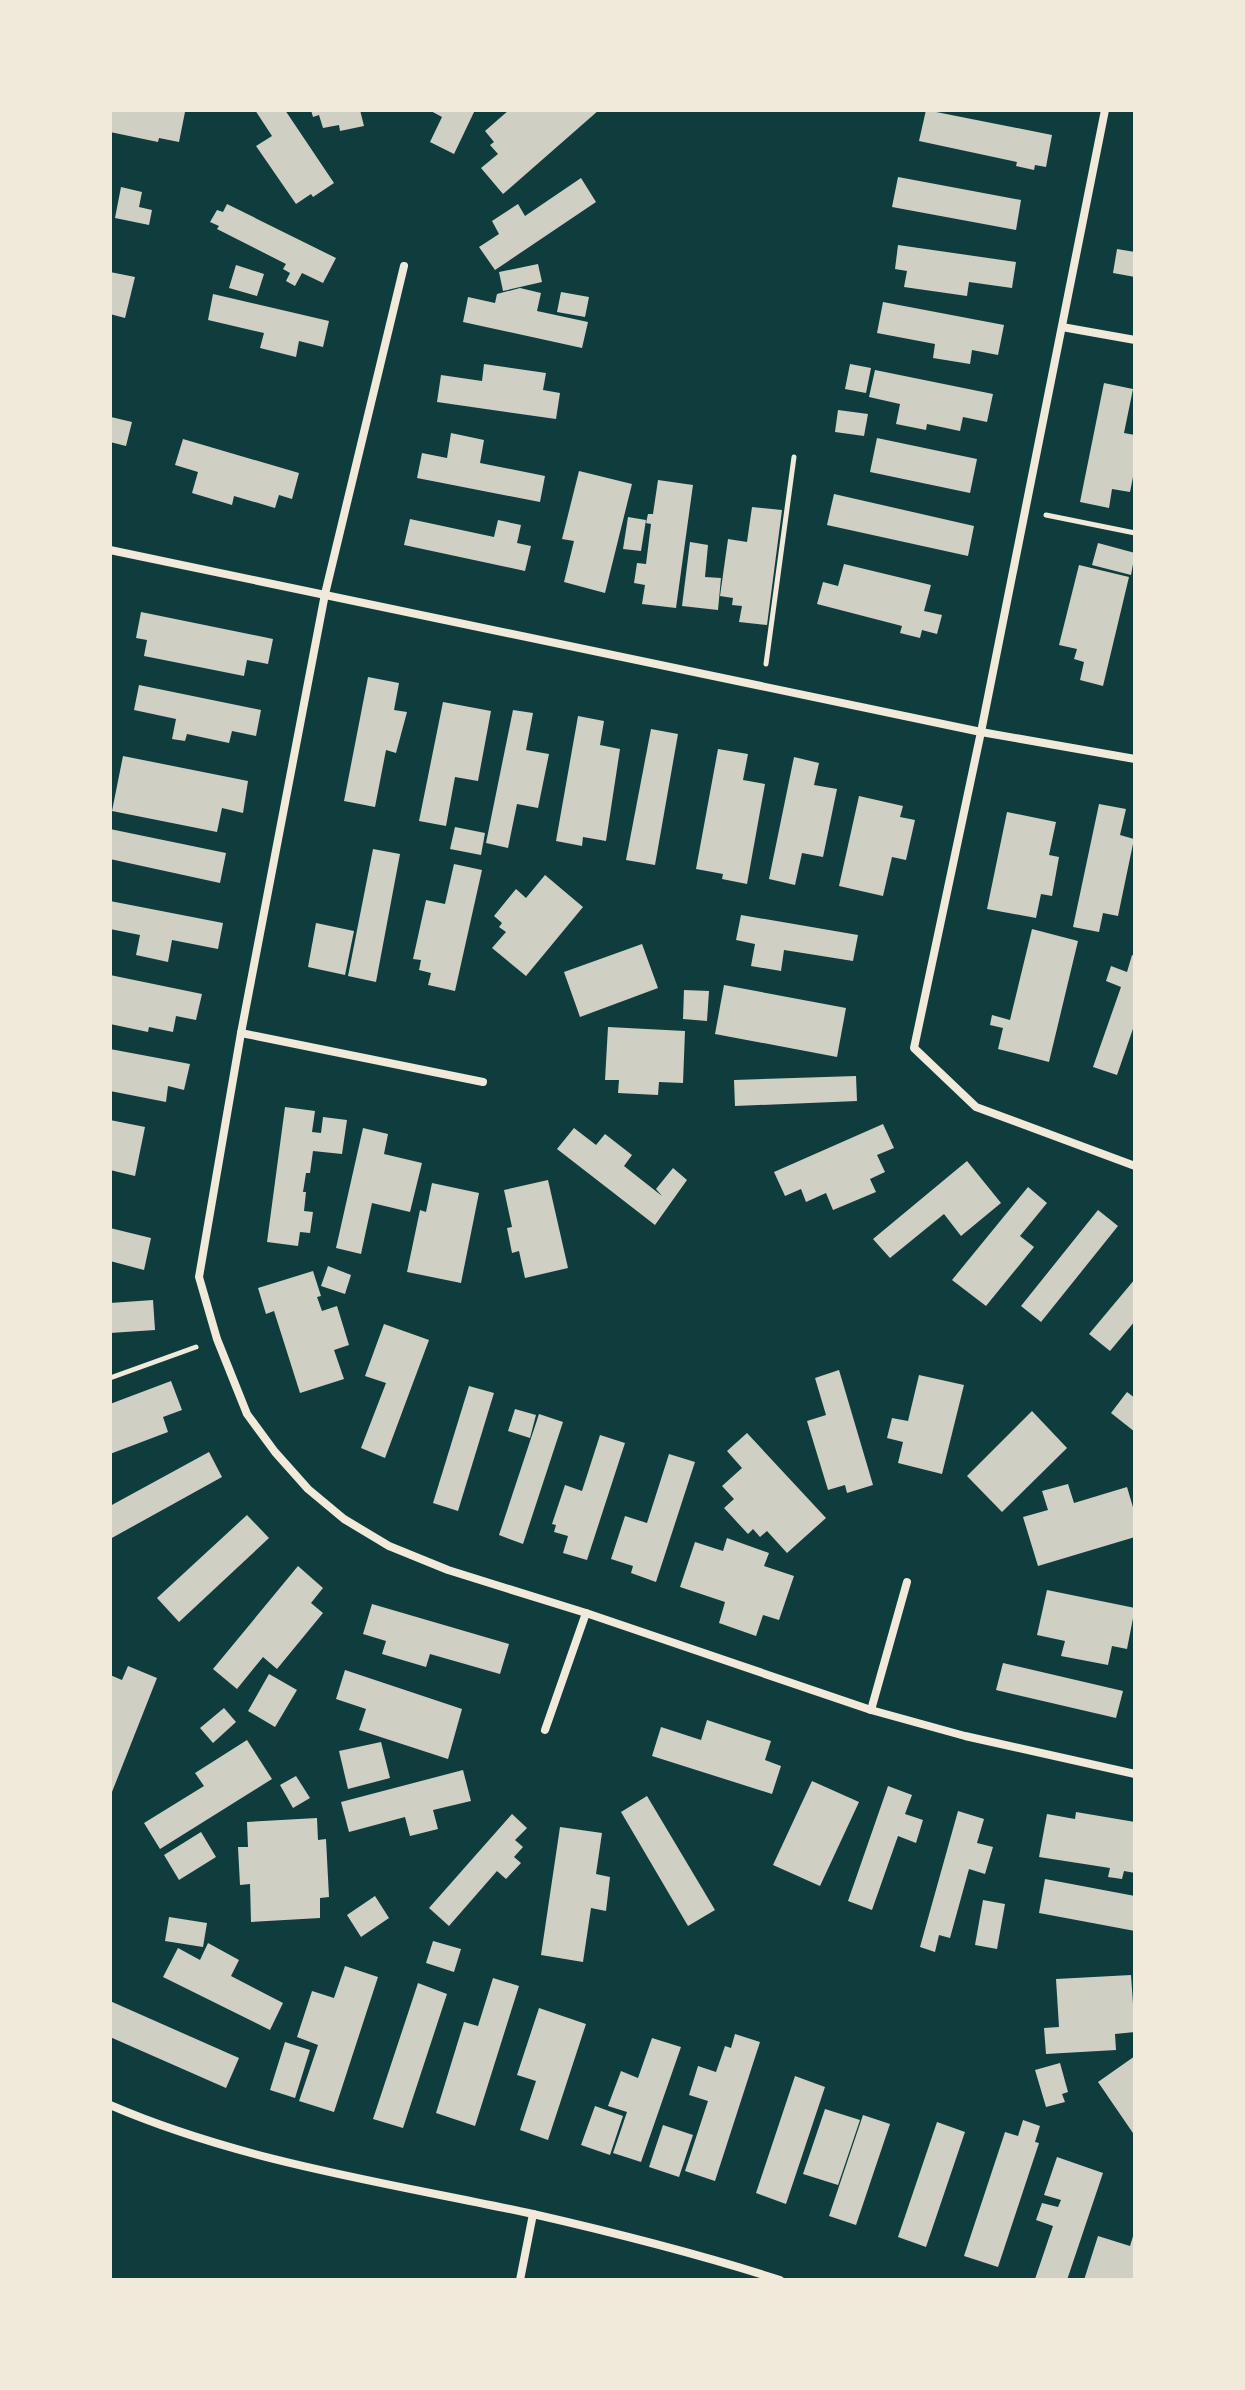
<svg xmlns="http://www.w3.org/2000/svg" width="1245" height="2390" viewBox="0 0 1245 2390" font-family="Lora,serif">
<rect width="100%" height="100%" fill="#0f3d3e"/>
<g fill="#cfcfc3">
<polygon points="110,110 185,112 179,142 159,138 158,142 110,132"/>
<polygon points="255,110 285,110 334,183 313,197 311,194 296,204 256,146 272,136"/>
<polygon points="311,110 360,110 364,126 340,131 339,125 323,128 319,115 313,117"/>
<polygon points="429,110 475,110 454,154 430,142 442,117"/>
<polygon points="509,110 599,110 503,194 481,168 498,154 490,145 494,142 485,131"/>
<polygon points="926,110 1052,135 1046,167 1035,165 1034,170 1016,166 1017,162 919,141"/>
<polygon points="898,177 1021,200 1016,230 892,207"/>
<polygon points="581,178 596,202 495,270 479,247 499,234 492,221 518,204 525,216"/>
<polygon points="121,187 142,192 139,207 152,210 149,225 115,218"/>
<polygon points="227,204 336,258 323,283 302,273 295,286 286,281 290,273 283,269 286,264 217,229 219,226 210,222 217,210 223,212"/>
<polygon points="898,245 1016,262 1012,288 969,282 967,296 904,287 907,271 895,269"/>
<polygon points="1117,249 1135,252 1135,277 1113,273"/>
<polygon points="538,264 542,282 503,291 499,272"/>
<polygon points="236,265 264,274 257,296 229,288"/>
<polygon points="110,272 135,277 125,318 110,314"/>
<polygon points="520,288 541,293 537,311 588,322 582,348 463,322 468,297 495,303 497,294"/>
<polygon points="561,292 589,297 585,317 557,312"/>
<polygon points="213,294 329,321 323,347 299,341 296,357 260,348 264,333 208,320"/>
<polygon points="883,302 1004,325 998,355 972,350 970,364 933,358 935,344 877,333"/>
<polygon points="484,364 546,373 543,390 560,393 556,419 437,402 441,375 482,381"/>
<polygon points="850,364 871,368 866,393 845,389"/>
<polygon points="875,370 993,394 987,422 963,417 960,431 927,424 926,430 896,424 900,404 869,397"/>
<polygon points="1104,383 1133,389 1124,433 1135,435 1135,467 1130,492 1112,489 1109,508 1080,502"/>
<polygon points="838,410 868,414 864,436 835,432"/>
<polygon points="111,417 132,422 126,446 110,442"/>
<polygon points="451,433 484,440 480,463 545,476 540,502 417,478 422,453 447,458"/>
<polygon points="877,438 977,459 970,493 870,472"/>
<polygon points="183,439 299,473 292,499 279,495 275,508 234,496 232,505 192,493 198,472 175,465"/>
<polygon points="579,471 632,484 605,593 564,582 574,541 562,539"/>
<polygon points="658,480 693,485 676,608 642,604 645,585 634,583 637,563 646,564 651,524 646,523 648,514 653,514"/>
<polygon points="834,494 974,526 968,556 827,525"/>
<polygon points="752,507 782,510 767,625 739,622 742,606 732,605 733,598 720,596 728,539 747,542"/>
<polygon points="628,517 646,520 641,551 623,549"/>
<polygon points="410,519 494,537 498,520 521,525 517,543 531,546 525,571 404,545"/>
<polygon points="690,542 708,545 705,577 721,578 718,610 682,606"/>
<polygon points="1098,543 1135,553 1131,575 1092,565"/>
<polygon points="844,564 931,585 924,611 942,615 937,634 922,630 920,638 900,633 902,626 817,604 823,582 838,586"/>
<polygon points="1079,565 1129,577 1103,686 1080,680 1084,662 1074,659 1077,649 1059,645"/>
<polygon points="141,612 273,639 268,664 247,660 244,676 144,656 147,640 136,638"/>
<polygon points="368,677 399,683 394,710 407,712 396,753 386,750 375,807 344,801"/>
<polygon points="139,685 261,710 256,736 232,731 229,743 187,734 185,741 172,739 176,719 134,710"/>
<polygon points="443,702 491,711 478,781 455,777 446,826 419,821"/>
<polygon points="513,710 533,713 526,750 549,754 538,808 517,804 508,848 486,843"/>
<polygon points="578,716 604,721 600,745 620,749 606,841 583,837 582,846 556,841"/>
<polygon points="651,729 678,734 655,865 626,860"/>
<polygon points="718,749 748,754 743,780 765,784 747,884 722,879 723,874 696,869"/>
<polygon points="123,756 248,781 243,813 222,808 217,832 112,811"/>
<polygon points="794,757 819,763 814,785 837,789 823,857 802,853 795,885 769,879"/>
<polygon points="859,796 903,806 900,817 915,820 906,860 892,857 883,896 839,886"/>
<polygon points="1099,804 1126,809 1120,835 1134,839 1118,916 1103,913 1099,932 1073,927"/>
<polygon points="1007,812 1056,822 1049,855 1059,857 1052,896 1041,894 1036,918 987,909"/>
<polygon points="455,827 485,833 481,855 450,849"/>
<polygon points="110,829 226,853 220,883 110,859"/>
<polygon points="373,849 400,854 376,982 348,976"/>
<polygon points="454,864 482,870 455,991 428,985 431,973 419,970 421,960 413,959 426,900 445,904"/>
<polygon points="545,875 583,907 526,976 492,948 506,932 499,927 502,923 494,916 516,889 526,898"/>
<polygon points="110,901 223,923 218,949 172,940 168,962 136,955 140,935 110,929"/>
<polygon points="741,915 858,935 853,961 784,950 781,971 751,966 755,944 736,940"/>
<polygon points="316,923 354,931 345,975 308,967"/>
<polygon points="1032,929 1078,941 1049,1062 998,1049 1003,1028 990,1025 992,1015 1010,1020"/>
<polygon points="642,944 658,988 580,1017 564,972"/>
<polygon points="1132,955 1135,956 1135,1023 1117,1075 1093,1067 1121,987 1106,981 1111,966 1127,972"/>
<polygon points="110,975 202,994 196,1020 176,1016 173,1032 149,1027 148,1032 110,1024"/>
<polygon points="724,985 846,1008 837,1057 715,1034"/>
<polygon points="684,990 709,991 707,1021 683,1019"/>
<polygon points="608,1027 685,1031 683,1083 659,1082 658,1095 618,1093 619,1080 605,1080"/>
<polygon points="110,1049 190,1064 184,1090 168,1086 166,1102 110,1091"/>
<polygon points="856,1076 857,1101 735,1106 734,1080"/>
<polygon points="285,1107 315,1111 312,1132 321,1133 323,1117 347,1120 342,1154 313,1151 310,1173 306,1173 303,1192 306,1192 304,1211 313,1212 310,1233 300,1232 298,1246 267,1242"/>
<polygon points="110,1120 145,1127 135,1176 110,1170"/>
<polygon points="883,1124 894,1148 877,1155 885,1172 870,1179 876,1192 833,1210 826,1193 806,1202 801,1189 785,1196 774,1172"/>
<polygon points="363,1128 388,1134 384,1154 422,1163 410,1212 372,1203 361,1254 336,1248"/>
<polygon points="574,1128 596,1145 605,1134 632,1155 624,1166 662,1196 656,1189 673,1168 687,1180 655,1225 557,1149"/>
<polygon points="967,1161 1001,1203 961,1236 944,1214 890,1258 873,1239"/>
<polygon points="548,1180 568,1268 525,1278 519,1251 512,1253 507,1228 512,1227 504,1190"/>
<polygon points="432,1183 479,1193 461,1283 407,1272 420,1210 426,1212"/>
<polygon points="1028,1187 1047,1203 1020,1236 1034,1247 986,1306 952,1280"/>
<polygon points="1098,1210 1118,1226 1041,1322 1021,1306"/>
<polygon points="110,1228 151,1238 144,1270 110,1261"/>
<polygon points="328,1266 351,1275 345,1294 321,1286"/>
<polygon points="313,1271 321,1296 317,1297 322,1311 337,1306 349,1345 334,1350 344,1379 300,1393 274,1311 266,1314 258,1288"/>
<polygon points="1135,1279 1135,1321 1110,1351 1089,1334"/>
<polygon points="153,1300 155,1330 110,1333 110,1303"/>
<polygon points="384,1324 429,1340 385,1458 361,1448 386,1383 365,1376"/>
<polygon points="839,1370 873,1485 847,1493 845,1485 828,1490 807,1421 826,1415 815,1378"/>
<polygon points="919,1375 964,1385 942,1474 898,1463 903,1442 887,1438 892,1418 908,1421"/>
<polygon points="171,1381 182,1410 163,1417 168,1432 110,1454 110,1404"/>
<polygon points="469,1386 494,1393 458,1511 433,1503"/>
<polygon points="1127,1392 1135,1398 1135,1432 1111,1413"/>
<polygon points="515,1409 536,1415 530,1438 508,1431"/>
<polygon points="1032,1411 1067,1448 1002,1512 967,1476"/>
<polygon points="539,1414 563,1422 523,1544 499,1535"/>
<polygon points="747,1433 826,1518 787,1553 767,1531 760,1537 753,1529 748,1534 724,1508 734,1499 722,1486 742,1468 727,1451"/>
<polygon points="600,1435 625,1443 587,1560 563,1553 568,1536 554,1532 556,1525 552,1524 565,1485 582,1491"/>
<polygon points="209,1452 222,1477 110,1539 110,1506"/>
<polygon points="669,1454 695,1462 656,1582 631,1573 633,1566 611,1559 625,1516 647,1523"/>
<polygon points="1068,1484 1074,1503 1127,1487 1135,1514 1135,1537 1038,1566 1023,1517 1048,1510 1042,1491"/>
<polygon points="247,1515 269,1538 179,1622 157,1598"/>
<polygon points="727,1538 769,1553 764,1566 794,1576 779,1620 763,1615 756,1636 719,1623 725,1602 680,1587 695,1542 723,1551"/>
<polygon points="298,1566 323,1588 311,1603 323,1613 277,1669 263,1657 237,1689 213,1669"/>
<polygon points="1047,1590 1135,1608 1127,1649 1112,1646 1108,1665 1061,1656 1065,1641 1037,1635"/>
<polygon points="372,1604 509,1644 500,1674 430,1654 426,1667 382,1654 386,1641 363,1634"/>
<polygon points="1003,1663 1123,1691 1116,1718 996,1690"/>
<polygon points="128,1666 157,1678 110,1797 110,1675 122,1680"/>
<polygon points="345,1670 462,1709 448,1759 359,1730 366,1709 336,1699"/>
<polygon points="269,1674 297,1690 275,1727 248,1711"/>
<polygon points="224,1708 236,1722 213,1743 200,1728"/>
<polygon points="707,1720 771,1741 765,1760 781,1766 772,1794 652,1756 661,1727 701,1740"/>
<polygon points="247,1740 272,1779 160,1849 144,1823 204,1786 195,1773"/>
<polygon points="381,1742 390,1778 348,1789 339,1751"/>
<polygon points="463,1770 471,1801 433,1810 438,1829 410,1836 405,1817 349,1832 341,1802"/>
<polygon points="296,1776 310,1798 293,1808 280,1785"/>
<polygon points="812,1781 859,1802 820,1886 773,1865"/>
<polygon points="888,1786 912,1795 905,1814 923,1820 916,1843 898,1836 872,1910 848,1901"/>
<polygon points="647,1796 715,1910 688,1926 621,1812"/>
<polygon points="958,1811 984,1819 977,1843 993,1847 985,1874 969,1869 950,1938 939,1935 935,1952 920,1947"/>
<polygon points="1076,1812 1135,1822 1135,1873 1124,1871 1122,1879 1108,1877 1110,1868 1039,1857 1047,1814 1075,1819"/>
<polygon points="512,1814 527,1828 515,1840 523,1847 514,1857 521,1863 506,1879 497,1871 449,1926 429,1908"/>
<polygon points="317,1818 318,1840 326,1839 329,1897 320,1898 320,1918 251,1922 250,1884 240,1885 238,1847 248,1847 247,1822"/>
<polygon points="560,1827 602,1833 596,1874 610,1877 606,1911 591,1908 583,1962 541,1955"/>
<polygon points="201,1832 216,1857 179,1880 164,1855"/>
<polygon points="1045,1879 1135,1896 1135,1931 1039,1913"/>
<polygon points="375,1896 389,1918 361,1937 347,1915"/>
<polygon points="983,1900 1005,1904 997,1949 975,1945"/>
<polygon points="169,1917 207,1923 203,1947 165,1941"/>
<polygon points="433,1941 461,1949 454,1972 426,1963"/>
<polygon points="208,1943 239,1960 231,1976 283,2003 270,2030 163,1977 178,1948 200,1960"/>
<polygon points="345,1966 378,1977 334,2112 299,2101 318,2045 297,2037 312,1991 334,1998"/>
<polygon points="1131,1975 1135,2032 1115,2034 1116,2050 1046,2054 1044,2028 1059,2027 1056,1979"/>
<polygon points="493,1978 519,1986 475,2126 436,2113 464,2022 478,2026"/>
<polygon points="418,1983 447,1994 403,2128 373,2119"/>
<polygon points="110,2001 239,2058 226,2088 110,2037"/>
<polygon points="539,2008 586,2024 548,2140 520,2130 536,2081 517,2075"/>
<polygon points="735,2034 760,2042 715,2181 685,2171 708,2101 689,2095 698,2066 716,2072 725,2046 731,2048"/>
<polygon points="652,2038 681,2047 641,2162 613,2153 627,2112 608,2106 621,2071 638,2078"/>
<polygon points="285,2042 310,2050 295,2098 270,2090"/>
<polygon points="1135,2056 1135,2136 1098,2082"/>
<polygon points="1060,2063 1068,2092 1062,2094 1065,2102 1046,2107 1035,2070"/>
<polygon points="795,2076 825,2087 786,2204 756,2193"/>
<polygon points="595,2106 623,2116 610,2155 581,2145"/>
<polygon points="825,2109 860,2120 838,2185 803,2174"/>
<polygon points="863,2115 890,2124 856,2225 829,2216"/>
<polygon points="1023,2120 1040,2126 1035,2142 1039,2143 998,2267 964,2256 1005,2132 1018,2136"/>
<polygon points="937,2122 965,2132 926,2247 898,2237"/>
<polygon points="663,2125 693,2135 679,2177 649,2167"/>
<polygon points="1057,2157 1103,2173 1067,2280 1039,2280 1035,2279 1053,2226 1036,2220 1042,2203 1058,2207 1061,2200 1044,2195"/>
<polygon points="1134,2233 1135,2280 1084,2280 1098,2236 1130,2246"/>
</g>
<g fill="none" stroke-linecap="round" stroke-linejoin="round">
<g stroke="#f1e9da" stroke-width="5">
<polyline points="1046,515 1135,533"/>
<polyline points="766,664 794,457"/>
<polyline points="110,1378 196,1347"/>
</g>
<g stroke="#f1e9da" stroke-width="8">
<polyline points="1105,110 981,732 914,1048 976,1107 1135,1166"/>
<polyline points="404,266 325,594 241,1033 199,1277 217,1339 247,1414 275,1452 308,1489 344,1519 389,1546 448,1570 586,1613 871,1710 965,1736 1135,1774"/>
<polyline points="1062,327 1135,340"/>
<polyline points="110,550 981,732 1135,759"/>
<polyline points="241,1033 483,1082"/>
<polyline points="871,1710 907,1582"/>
<polyline points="545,1730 586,1613"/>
<path d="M110,2105c135,58 280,78 423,109 83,19 166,40 247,66"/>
<polyline points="520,2280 533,2214"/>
</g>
</g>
<rect width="1245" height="2390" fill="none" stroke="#f1e9da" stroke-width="224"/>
</svg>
